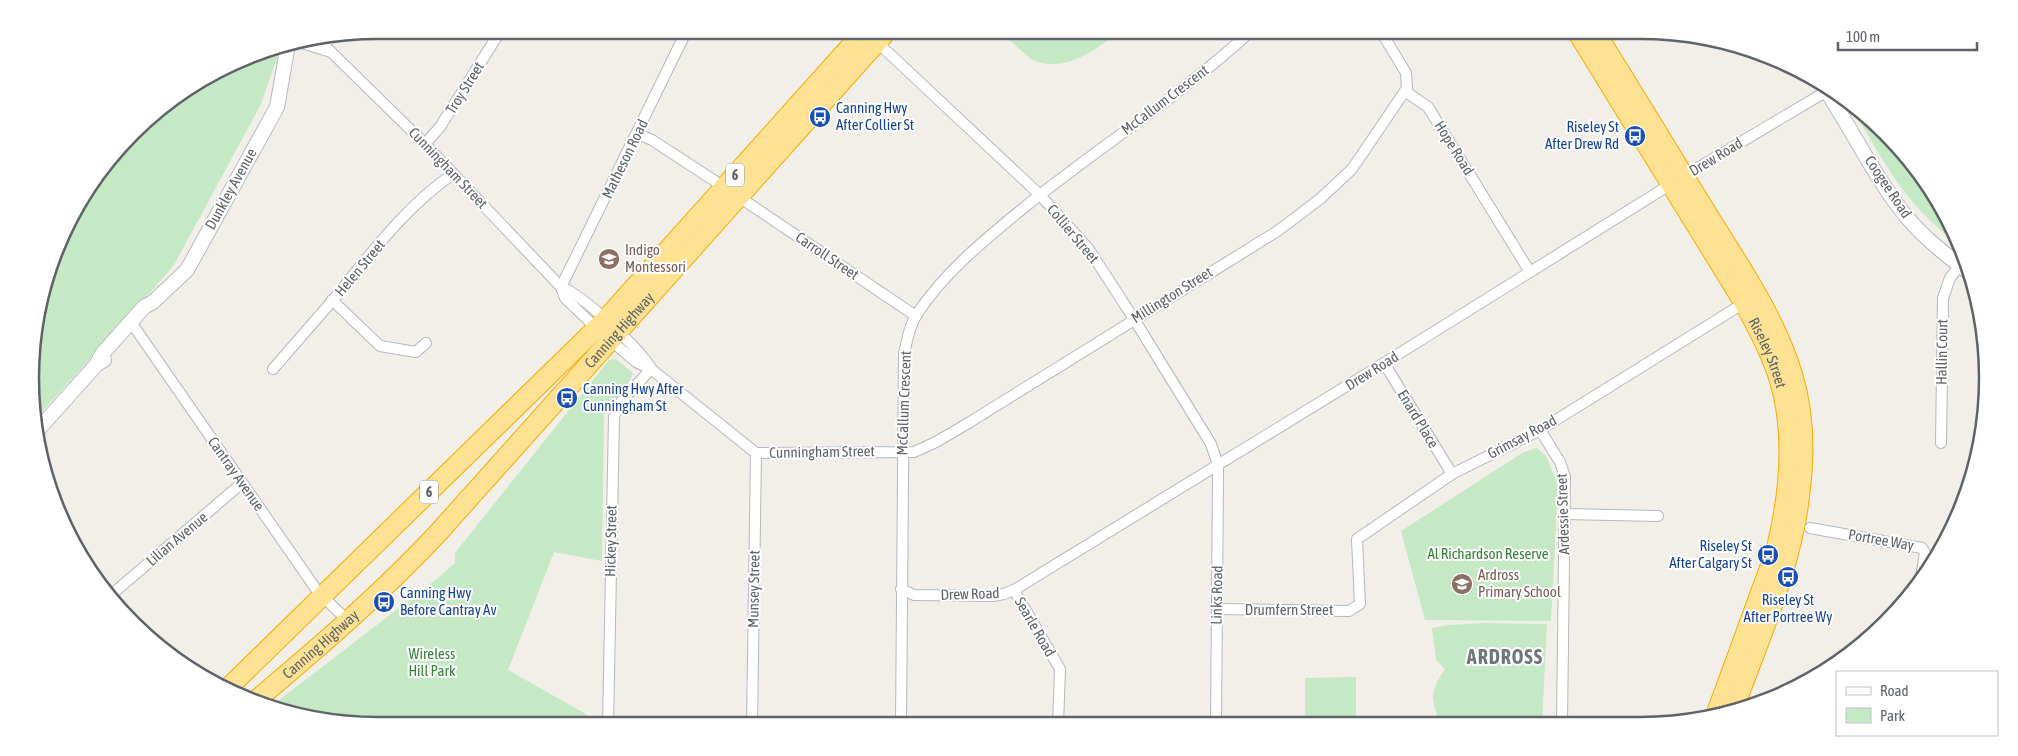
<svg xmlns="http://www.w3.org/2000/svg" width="2018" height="756" viewBox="0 0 2018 756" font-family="'Asap Condensed',sans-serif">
<rect width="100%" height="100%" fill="#f1efe8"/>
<g fill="#c5e8c5">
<path d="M1010,30h113c-25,17 -55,43 -88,31 -8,-3 -22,-19 -30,-25z"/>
<polygon points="281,46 261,104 174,265 128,318 36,418 33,332 49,266 76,204 149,116 204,76 266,49"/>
<path d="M1846,98l56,51 40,55 20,45c-18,-16 -36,-31 -51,-49 -25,-30 -44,-68 -65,-102z"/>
<path d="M616,359l17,14c-5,16 -22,26 -29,42l-2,146 -48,-9 -46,118 76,43 13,12 -219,1 -90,-12 -18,-7 168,-129 17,-15v-10l154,-193z"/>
<polygon points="1537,448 1546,456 1558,485 1551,621 1425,620 1401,531 1524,452"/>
<path d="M1484,623l63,1 -5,99 -102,1c-9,-28 -11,-30 5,-55l-9,-9 -4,-32 17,-3z"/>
<polygon points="1356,677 1356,724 1305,724 1305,678"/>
</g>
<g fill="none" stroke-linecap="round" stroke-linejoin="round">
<g stroke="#b5b8bc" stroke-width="12">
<g id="street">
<polyline points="319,40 425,144 561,287 565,298 596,328 636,362 651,369 756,453 914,452 936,442 970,422 1276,232 1299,215 1321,198 1352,169 1407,88 1406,73 1380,30"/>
<polyline points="877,42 1040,195 1088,248 1134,319 1211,444 1218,465 1218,477 1216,724"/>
<polyline points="302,43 331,52"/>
<polyline points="1406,92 1428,107 1530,272"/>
<polyline points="638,134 652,140 724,187"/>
<polyline points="425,144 440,127 501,30"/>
<polyline points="739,197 916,316"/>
<polyline points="561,287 687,30"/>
<path d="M561,287c24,9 76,60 90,81"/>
<polyline points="332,300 380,346 416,352 426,343"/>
<polyline points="129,324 135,328 318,592 347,620"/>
<polyline points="1384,363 1452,474"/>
<path d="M273,369c20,-23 40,-46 60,-69 36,-44 73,-94 120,-126"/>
<polyline points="1540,430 1560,462 1565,477 1562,723"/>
<polyline points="1941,443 1943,298 1950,278 1960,265"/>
<polyline points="1565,514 1658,516"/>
<polyline points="1810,528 1922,548 1925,553 1921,577"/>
<polyline points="901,589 914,595 993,596 1004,594 1014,590 1384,363 1684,176 1827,91"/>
<polyline points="1014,590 1060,669 1058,724"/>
<polyline points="111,595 242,483"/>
<polyline points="1217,609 1349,611 1360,604 1357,539 1452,474 1540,430 1744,303"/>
<polyline points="608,725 614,417 620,403 651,369"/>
<polyline points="752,725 756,453"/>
<path d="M901,725l3,-371c3,-13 5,-28 13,-40 27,-41 66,-73 104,-104 76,-62 160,-114 231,-180"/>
</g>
</g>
<g stroke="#b6babf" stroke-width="16">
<g id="secondary">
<path d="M1822,84c29,43 55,99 89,138 18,20 39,36 60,52"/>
<polyline points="97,364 102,354 144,307 153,302 187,270 277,107 288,45"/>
<polyline points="36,432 97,364 104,360"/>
</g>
</g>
<g stroke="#f9ab00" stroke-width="21">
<g id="highway">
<path id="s1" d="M1576,30l168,273c13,24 27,50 35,76 17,55 10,117 -3,171l-60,164"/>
<path d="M1594,30c40,64 79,128 119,193 30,48 64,98 80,153 11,37 12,78 7,116 -7,72 -41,148 -66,216"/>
<polyline points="225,691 605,320 865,30"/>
<path id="s2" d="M254,702c64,-54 127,-108 184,-169l450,-503"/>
</g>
</g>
<use href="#street" stroke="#fff" stroke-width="10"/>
<use href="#secondary" stroke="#fff" stroke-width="14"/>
<use href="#highway" stroke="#fde293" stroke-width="19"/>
</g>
<defs>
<g id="bus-disc" transform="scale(1.125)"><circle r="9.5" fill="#1a4fb4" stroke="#fff"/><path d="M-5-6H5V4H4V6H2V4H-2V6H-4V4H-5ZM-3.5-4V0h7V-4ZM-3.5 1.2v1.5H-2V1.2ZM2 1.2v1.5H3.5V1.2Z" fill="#fff"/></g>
<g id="school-disc" transform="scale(1.125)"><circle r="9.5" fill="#8d6e63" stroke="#fff"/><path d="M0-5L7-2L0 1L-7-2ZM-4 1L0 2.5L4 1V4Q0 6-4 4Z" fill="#fff"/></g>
</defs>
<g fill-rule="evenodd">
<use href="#bus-disc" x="820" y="117"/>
<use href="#bus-disc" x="1635" y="136"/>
<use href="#school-disc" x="609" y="259"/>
<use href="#bus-disc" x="567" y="398"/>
<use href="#bus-disc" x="1768" y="555"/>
<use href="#bus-disc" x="1788" y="577"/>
<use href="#school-disc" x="1462" y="584"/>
<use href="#bus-disc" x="384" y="602"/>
</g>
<g text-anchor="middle" stroke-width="4" stroke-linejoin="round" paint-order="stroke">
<g fill="#fff" stroke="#8f9295" stroke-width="1">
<rect x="726" y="163.5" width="18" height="23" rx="4"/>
<rect x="420" y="480.5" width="18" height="23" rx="4"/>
</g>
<g font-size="14" font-weight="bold" fill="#5f6368">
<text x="735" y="180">6</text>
<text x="429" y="497">6</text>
</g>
<g font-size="15" fill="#5f6368" stroke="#fff">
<text transform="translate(465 88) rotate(-58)" y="5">Troy Street</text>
<text transform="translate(1165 100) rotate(-37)" y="5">McCallum Crescent</text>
<text transform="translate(1454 148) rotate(58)" y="5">Hope Road</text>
<text transform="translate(1716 157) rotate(-31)" y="5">Drew Road</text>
<text transform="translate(625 159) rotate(-64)" y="5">Matheson Road</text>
<text transform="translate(448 168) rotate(46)" y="5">Cunningham Street</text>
<text transform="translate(1888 187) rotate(56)" y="5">Coogee Road</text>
<text transform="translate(231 189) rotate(-61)" y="5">Dunkley Avenue</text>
<text transform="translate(1073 234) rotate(50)" y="5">Collier Street</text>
<text transform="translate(827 256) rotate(34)" y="5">Carroll Street</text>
<text transform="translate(360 268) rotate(-50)" y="5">Helen Street</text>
<text transform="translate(1172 295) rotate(-32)" y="5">Millington Street</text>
<text dy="5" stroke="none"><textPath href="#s2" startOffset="522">Canning Highway</textPath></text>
<text transform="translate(1942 352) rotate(-89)" y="5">Hallin Court</text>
<text dy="5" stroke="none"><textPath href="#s1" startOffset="376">Riseley Street</textPath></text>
<text transform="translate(1372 371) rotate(-32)" y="5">Drew Road</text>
<text transform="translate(904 403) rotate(-88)" y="5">McCallum Crescent</text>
<text transform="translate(1418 419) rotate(59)" y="5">Enard Place</text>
<text transform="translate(1522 437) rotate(-28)" y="5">Grimsay Road</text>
<text transform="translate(822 452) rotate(-1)" y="5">Cunningham Street</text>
<text transform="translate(236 474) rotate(55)" y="5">Cantray Avenue</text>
<text transform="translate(1563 514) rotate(-92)" y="5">Ardessie Street</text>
<text transform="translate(177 539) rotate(-40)" y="5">Lilian Avenue</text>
<text transform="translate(1881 540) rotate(10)" y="5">Portree Way</text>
<text transform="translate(611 541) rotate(-89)" y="5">Hickey Street</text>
<text transform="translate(754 589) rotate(-89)" y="5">Munsey Street</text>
<text transform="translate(970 594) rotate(-2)" y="5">Drew Road</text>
<text transform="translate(1217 595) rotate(-89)" y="5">Links Road</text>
<text x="1289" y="615">Drumfern Street</text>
<text transform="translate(1035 627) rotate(60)" y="5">Searle Road</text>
<text dy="5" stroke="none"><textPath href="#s2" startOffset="88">Canning Highway</textPath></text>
</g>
<g font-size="15" fill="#164399" stroke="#fff" text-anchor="start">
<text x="836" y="113">Canning Hwy<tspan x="836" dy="17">After Collier St</tspan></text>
<text x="1619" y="132" text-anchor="end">Riseley St<tspan x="1619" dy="17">After Drew Rd</tspan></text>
<text x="583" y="394">Canning Hwy After<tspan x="583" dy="17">Cunningham St</tspan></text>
<text x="1752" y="551" text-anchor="end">Riseley St<tspan x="1752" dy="17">After Calgary St</tspan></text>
<text x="400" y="598">Canning Hwy<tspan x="400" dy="17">Before Cantray Av</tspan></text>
<text x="1788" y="605" text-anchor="middle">Riseley St<tspan x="1788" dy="17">After Portree Wy</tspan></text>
</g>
<g font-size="15" fill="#785e54" stroke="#fff" text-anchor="start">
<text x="625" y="255">Indigo<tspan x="625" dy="17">Montessori</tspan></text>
<text x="1478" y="580">Ardross<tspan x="1478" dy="17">Primary School</tspan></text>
</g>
<g font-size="15" fill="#348238" stroke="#fff">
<text x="1488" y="559">Al Richardson Reserve</text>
<text x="432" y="659">Wireless<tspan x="432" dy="17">Hill Park</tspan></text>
</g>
<g font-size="20" font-weight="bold" letter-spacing="1" fill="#70757a" stroke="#fff">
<text x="1505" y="664">ARDROSS</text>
</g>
</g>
<path d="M0 0H2018V756H0ZM378 39H1640A339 339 0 0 1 1979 378V378A339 339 0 0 1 1640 717H378A339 339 0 0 1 39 378V378A339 339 0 0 1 378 39Z" fill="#fff" fill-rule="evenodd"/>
<path fill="none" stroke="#5f6368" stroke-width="2.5" d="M378 39H1640A339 339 0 0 1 1979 378V378A339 339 0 0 1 1640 717H378A339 339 0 0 1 39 378V378A339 339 0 0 1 378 39Z"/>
<rect x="1836" y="671" width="162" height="65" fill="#ffffff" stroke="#bfc1c3"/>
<rect x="1846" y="687" width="25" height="8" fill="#ffffff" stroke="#bfc1c3"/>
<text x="1880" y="696" font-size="15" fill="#5f6368">Road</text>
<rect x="1846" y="708" width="25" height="15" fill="#c5e8c5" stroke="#bfc1c3"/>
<text x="1880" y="721" font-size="15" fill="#5f6368">Park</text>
<path d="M1838 42v8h139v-8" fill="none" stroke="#5f6368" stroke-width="2.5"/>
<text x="1846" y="42" font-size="15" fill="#5f6368" stroke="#ffffff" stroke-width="4" paint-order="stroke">100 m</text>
</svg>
